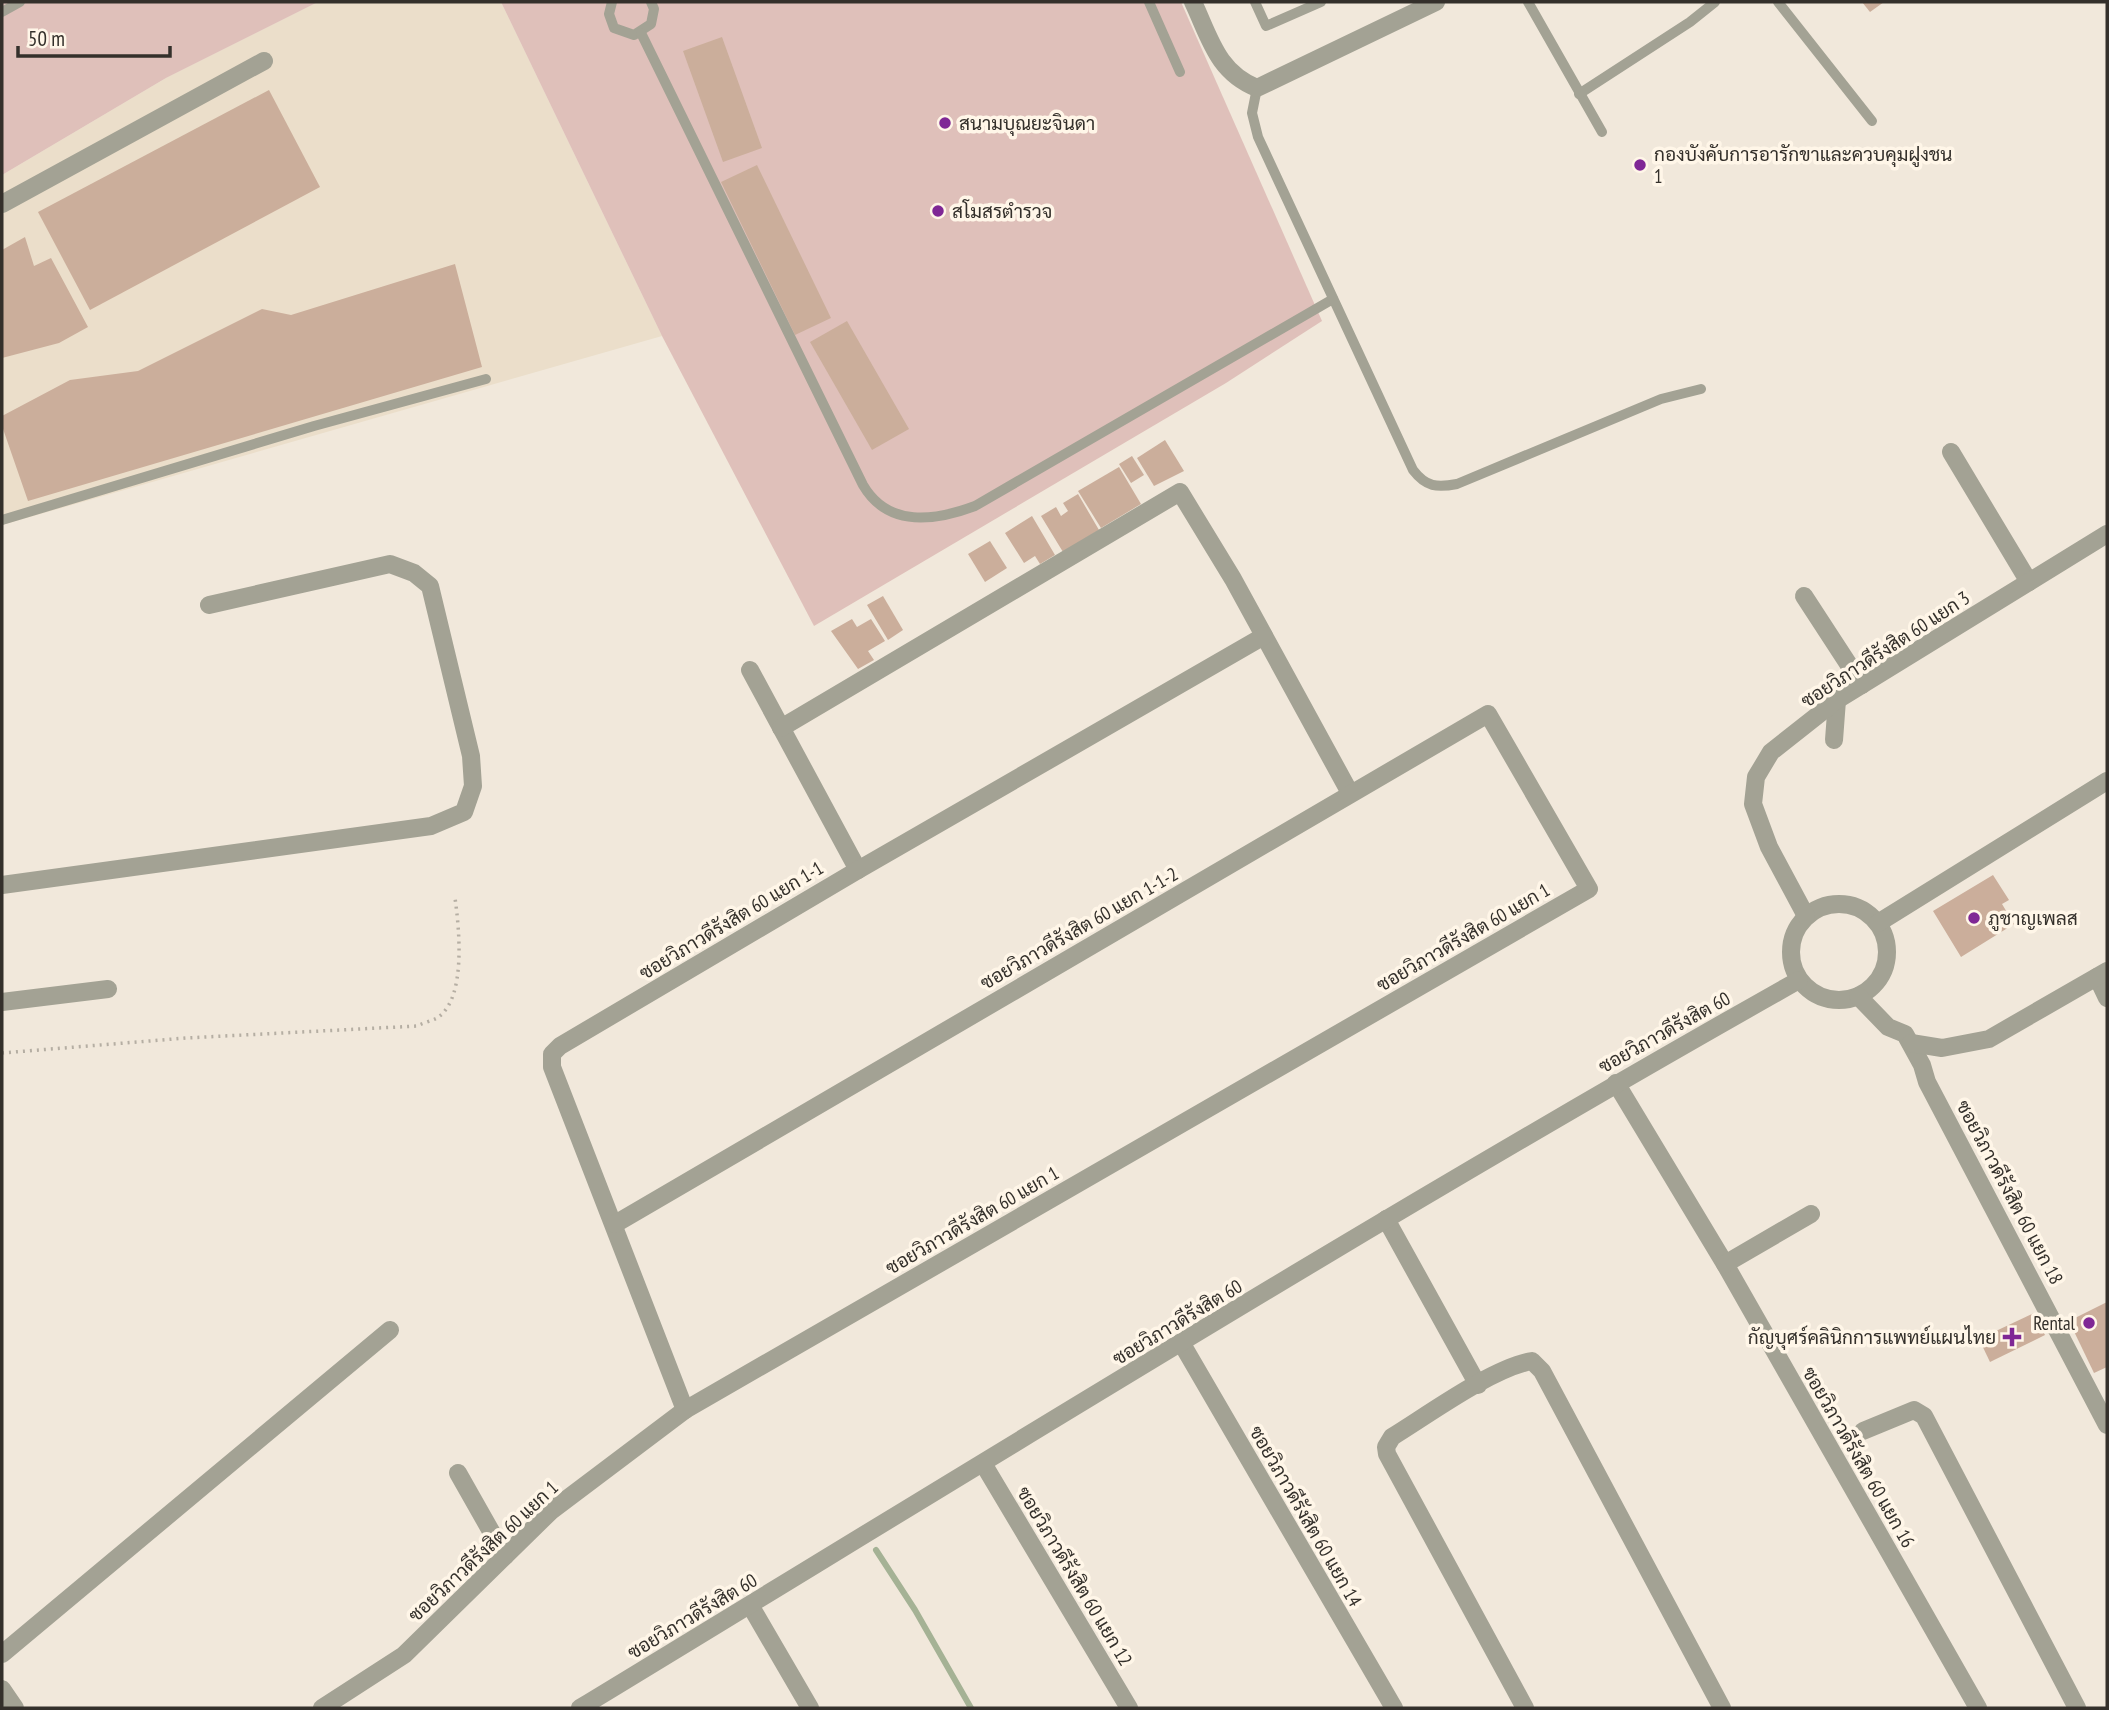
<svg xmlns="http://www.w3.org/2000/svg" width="2109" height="1710" viewBox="0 0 2109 1710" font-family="'PT Sans Narrow',Sarabun,sans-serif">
<rect width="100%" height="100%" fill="#f1e8db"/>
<polygon fill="#ebdeca" points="318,2 501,2 662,336 2,525 2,175 166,78"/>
<g fill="#dfc0ba">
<polygon points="2,2 318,2 166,78 2,175"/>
<polygon points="501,2 1181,2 1322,321 1226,383 814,626 662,336"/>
</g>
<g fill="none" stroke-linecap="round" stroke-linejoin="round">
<polyline stroke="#a5b295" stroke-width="6" points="876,1550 915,1610 971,1708"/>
</g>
<g fill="#cbae9b">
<polygon points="1862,2 1884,2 1870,12"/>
<polygon points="722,37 762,148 723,162 683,51"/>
<polygon points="269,90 320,187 90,310 38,212"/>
<polygon points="757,165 831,318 795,335 721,182"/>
<polygon points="25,237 34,266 51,258 88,327 59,343 2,358 2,250"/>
<polygon points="455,264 482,367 28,501 2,426 2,416 70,380 138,371 262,309 291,315"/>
<polygon points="847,321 909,429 872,450 810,342"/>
<polygon points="1165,440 1184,471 1154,486 1137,458"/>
<polygon points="1132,456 1144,475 1131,483 1119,464"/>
<polygon points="1119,467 1141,504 1101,528 1078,491"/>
<polygon points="1078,494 1099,530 1063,552 1041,516 1056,507 1061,516 1068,511 1063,503"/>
<polygon points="1032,516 1055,555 1040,564 1035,556 1024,563 1005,533"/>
<polygon points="990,541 1007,568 985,582 968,554"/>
<polygon points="883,596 903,630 888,640 867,605"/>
<polygon points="852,619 857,627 871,619 885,641 868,651 874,660 858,669 831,631"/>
<polygon points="1993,875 2009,900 2002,904 2014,924 1961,957 1933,911"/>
<polygon points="2107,1302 2107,1367 2094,1373 2069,1321"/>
<polygon points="2034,1313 2045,1335 1990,1362 1979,1339"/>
</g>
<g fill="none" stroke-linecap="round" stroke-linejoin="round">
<path stroke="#b5aea3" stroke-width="3.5" stroke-dasharray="2 5" stroke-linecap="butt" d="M2,1053l184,-15 231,-12c6,-3 14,-5 20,-8 30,-19 22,-91 18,-120"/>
<g stroke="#a3a294" stroke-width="10">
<polyline points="612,2 609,14 614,28 634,35 651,24 654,9 651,2"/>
<polyline points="1149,2 1180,72"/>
<polyline points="1255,2 1266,26 1321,2"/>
<polyline points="1528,2 1602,132"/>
<polyline points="1778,2 1872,121"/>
<polyline points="2,12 20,2"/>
<path d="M641,33l222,452c25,43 72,36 112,21l358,-207"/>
<path d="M1257,88l-5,25 6,24 155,333c13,17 24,18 44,14l204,-85 40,-10"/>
<polyline points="1579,94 1690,22 1715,2"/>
<polyline points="2,520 314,426 486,379"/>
</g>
<g stroke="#a3a294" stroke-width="18">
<path d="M1193,2c17,36 24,70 64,86l179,-86"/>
<polyline points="2,204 264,61"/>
<polyline points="1951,452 2029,582"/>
<polyline points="1804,596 1862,685"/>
<polyline points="750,670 858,870"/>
<polyline points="781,728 1180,492 1233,579 1350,793"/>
<polyline points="1834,740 1837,700"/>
<polyline points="2,885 431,826 464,812 473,786 471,756 430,586 414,573 390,564 209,605"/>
<circle cx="1839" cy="952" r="48"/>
<polyline points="1806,916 1769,847 1753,804 1756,777 1771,752 1837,700 2107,534"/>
<polyline points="1878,923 2107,781"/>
<polyline points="2097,977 2107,998"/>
<polyline points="1858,996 1888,1027 1905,1034 1922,1065 1927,1082 2107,1425"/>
<polyline points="2,1002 108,989"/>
<polyline points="1911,1043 1942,1048 1989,1039 2107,971"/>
<polyline points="1616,1083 1725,1264 1978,1708"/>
<polyline points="1386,1219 1478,1385"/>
<polyline points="1725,1264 1811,1214"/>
<polyline points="1182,1344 1394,1708"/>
<polyline points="685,1410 552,1067 552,1054 560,1046 858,870 1264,636"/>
<polyline points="1863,1431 1914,1410 1924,1416 2077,1708"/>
<polyline points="984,1465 1129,1708"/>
<polyline points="458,1473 505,1556"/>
<polyline points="750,1605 810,1708"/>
<polyline points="2,1654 390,1330"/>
<polyline points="2,1689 15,1708"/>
<polyline points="322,1708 404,1655 551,1511 685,1410 1589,889 1488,714 615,1224"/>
<path d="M580,1708c405,-246 807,-496 1219,-728"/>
<path d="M1525,1708l-138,-254 -1,-7 6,-10c36,-22 100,-69 140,-76l10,10 180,337"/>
</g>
</g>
<g fill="#7f2795" stroke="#fff6e8" stroke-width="2.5">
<circle cx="945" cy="123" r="7"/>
<circle cx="1640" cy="165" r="7"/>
<circle cx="938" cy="211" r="7"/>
<circle cx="1974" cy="918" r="7"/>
<circle cx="2089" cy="1323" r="7"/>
<path d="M2008.5 1326.5h7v7h7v7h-7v7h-7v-7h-7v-7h7z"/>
</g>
<g text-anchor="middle" stroke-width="7" stroke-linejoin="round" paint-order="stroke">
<g font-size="19" fill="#34302b" stroke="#fff6e8" text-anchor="start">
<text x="959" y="130">สนามบุณยะจินดา</text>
<text x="1654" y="161">กองบังคับการอารักขาและควบคุมฝูงชน<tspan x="1654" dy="22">1</tspan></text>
<text x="952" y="218">สโมสรตำรวจ</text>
<text x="1988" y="925">ภูชาญเพลส</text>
<text x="2075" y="1330" text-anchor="end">Rental</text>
<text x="1996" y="1344" text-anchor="end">กัญบุศร์คลินิกการแพทย์แผนไทย</text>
</g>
<g font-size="19" fill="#34302b" stroke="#fff6e8">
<text transform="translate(1885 649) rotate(-33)" y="7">ซอยวิภาวดีรังสิต 60 แยก 3</text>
<text transform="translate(731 920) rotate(-31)" y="7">ซอยวิภาวดีรังสิต 60 แยก 1-1</text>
<text transform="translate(1079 928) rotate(-30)" y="7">ซอยวิภาวดีรังสิต 60 แยก 1-1-2</text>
<text transform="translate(1463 937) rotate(-30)" y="7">ซอยวิภาวดีรังสิต 60 แยก 1</text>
<text transform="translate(1664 1032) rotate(-29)" y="7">ซอยวิภาวดีรังสิต 60</text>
<text transform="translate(2010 1192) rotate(62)" y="7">ซอยวิภาวดีรังสิต 60 แยก 18</text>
<text transform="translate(972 1220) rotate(-30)" y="7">ซอยวิภาวดีรังสิต 60 แยก 1</text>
<text transform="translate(1177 1322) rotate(-31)" y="7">ซอยวิภาวดีรังสิต 60</text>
<text transform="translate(1859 1457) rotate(60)" y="7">ซอยวิภาวดีรังสิต 60 แยก 16</text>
<text transform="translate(1306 1516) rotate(60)" y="7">ซอยวิภาวดีรังสิต 60 แยก 14</text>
<text transform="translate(483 1551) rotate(-43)" y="7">ซอยวิภาวดีรังสิต 60 แยก 1</text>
<text transform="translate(1075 1576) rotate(59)" y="7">ซอยวิภาวดีรังสิต 60 แยก 12</text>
<text transform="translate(692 1616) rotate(-31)" y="7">ซอยวิภาวดีรังสิต 60</text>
</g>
</g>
<rect width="2109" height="1710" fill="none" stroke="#34302b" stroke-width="7"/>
<path d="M18 46v10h152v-10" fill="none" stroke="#34302b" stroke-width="3.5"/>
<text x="28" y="46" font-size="21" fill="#34302b" stroke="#fff6e8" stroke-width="5" paint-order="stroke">50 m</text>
</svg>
